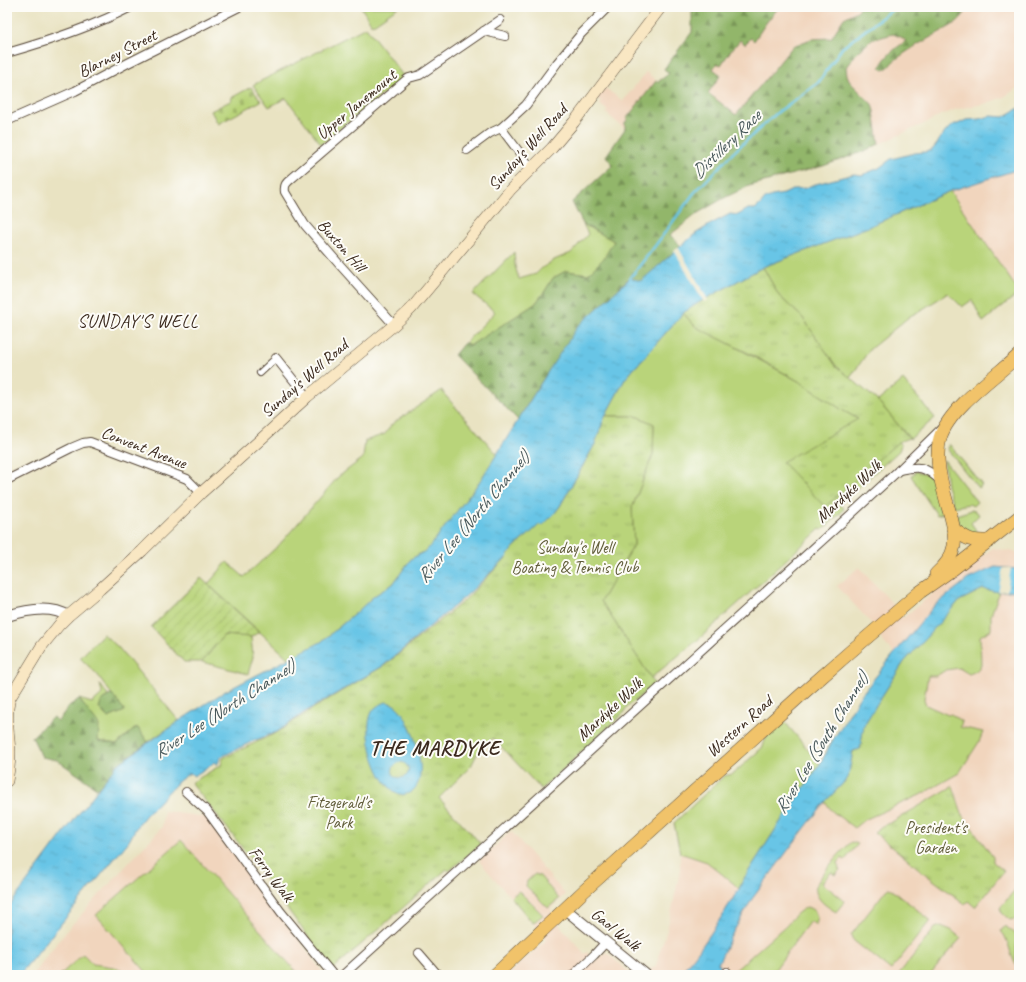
<svg xmlns="http://www.w3.org/2000/svg" width="1026" height="982" viewBox="0 0 1026 982" font-family="Caveat,sans-serif">
<defs>
<pattern id="forest-firs" width="22" height="20" patternUnits="userSpaceOnUse"><rect width="22" height="20" fill="#92b66a"/><path d="M5 1l3.5 6h-7zM16 11l3.5 6h-7z" fill="#789457"/></pattern>
<pattern id="cemetery-stones" width="16" height="16" patternUnits="userSpaceOnUse"><rect width="16" height="16" fill="#b9d47a"/><path d="M2 7V4a2 2 0 0 1 4 0v3zM10 15v-3a2 2 0 0 1 4 0v3z" fill="#a0b669"/></pattern>
<pattern id="park-tufts" width="24" height="20" patternUnits="userSpaceOnUse"><rect width="24" height="20" fill="#b9d47a"/><path d="M3 7l-1-3M5 7V3M7 7l1-3M15 17l-1-3M17 17v-4M19 17l1-3" fill="none" stroke="#a0b669"/></pattern>
<pattern id="garden-furrows" width="10" height="10" patternUnits="userSpaceOnUse"><rect width="10" height="10" fill="#b9d47a"/><path d="M-1 1l2-2M0 10L10 0M9 11l2-2" fill="none" stroke="#a0b669"/></pattern>
<pattern id="water-ripples" width="26" height="14" patternUnits="userSpaceOnUse"><rect width="26" height="14" fill="#68c5e6"/><path d="M2 4q2-2 4 0t4 0M15 11q2-2 4 0t4 0" fill="none" stroke="#5ba9c5"/></pattern>
</defs>
<rect width="100%" height="100%" fill="#fdfcf7"/>
<filter id="ink" filterUnits="userSpaceOnUse"><feTurbulence type="fractalNoise" baseFrequency=".025" numOctaves="2"/><feDisplacementMap in="SourceGraphic" scale="8" xChannelSelector="R" yChannelSelector="G"/><feConvolveMatrix kernelMatrix="1 2 1 2 8 2 1 2 1" color-interpolation-filters="sRGB"/></filter>
<filter id="wash" filterUnits="userSpaceOnUse"><feTurbulence type="fractalNoise" baseFrequency=".012" numOctaves="4" result="noise"/><feDisplacementMap in="SourceGraphic" scale="16" xChannelSelector="R" yChannelSelector="G"/><feGaussianBlur stdDeviation="0.9" result="paint"/><feColorMatrix in="noise" values="0 0 0 0 0 0 0 0 0 0 0 0 0 0 0 0 0 1.4 0 .05"/><feComposite in="paint" operator="in"/></filter>
<g filter="url(#wash)">
<rect width="100%" height="100%" fill="#e9e3c2"/>
<g fill="#f1d5bd">
<polygon points="692,7 1019,7 1019,87 1004,97 984,104 957,109 939,116 930,121 862,152 823,166 749,186 724,198 698,213 673,234 670,235 606,156 625,129 606,113 608,111 599,104 601,101 597,98 605,88 623,101 646,72 658,82 662,78 667,76 669,73 664,69 692,32"/>
<polygon points="1019,169 1019,292 950,191"/>
<polygon points="993,548 1019,553 1019,975 649,975 651,968 655,968 659,956 659,954 667,930 673,904 680,871 680,853 674,823 724,776 733,774 763,747 764,743 768,734 784,721 820,764 860,749 904,662 894,654 880,638 882,635 837,586 859,567 891,602 903,618 953,576 978,557 983,555"/>
<polygon points="164,811 206,817 325,975 32,975 68,929 162,827"/>
<polygon points="511,831 565,894 550,909 561,927 585,954 587,952 595,962 606,952 633,975 507,975 547,939 479,861"/>
</g>
<g fill="#b9d47a" stroke="#7a7f4c">
<polygon points="361,7 398,7 372,25"/>
<polygon points="366,27 404,77 321,144 286,98 269,107 253,85"/>
<polygon points="950,191 1019,292 1019,293 983,322 972,300 962,307 948,293 918,312 910,316 881,340 870,349 850,378 836,366 802,317 779,296 763,267 868,227"/>
<polygon points="583,224 614,241 604,258 588,274 566,271 553,278 545,291 535,304 471,345 465,343 495,312 473,294 514,252 515,266 519,279 536,274 542,268 554,260 571,253 588,234"/>
<polygon points="683,313 696,327 706,331 802,383 844,411 898,442 901,445 899,451 839,504 844,508 842,512 822,530 820,529 700,638 651,678 601,601 634,545 632,508 653,454 654,424 636,416 605,416 625,379"/>
<polygon points="903,380 935,418 910,439 878,401"/>
<polygon points="442,390 444,394 497,454 478,484 427,550 411,559 393,584 374,596 357,612 321,642 289,659 208,584 227,562 244,577 280,544 338,477 363,458 365,441 385,434 392,424"/>
<polygon points="949,444 982,485 978,488 948,450"/>
<polygon points="944,460 977,502 973,506 969,504 954,507 947,486"/>
<polygon points="915,471 927,474 933,480 944,513 937,515 911,476 915,473"/>
<polygon points="972,510 977,512 979,515 971,523 978,533 974,536 961,529 956,515"/>
<path d="M983,589l15,3v4l-7,19v15l-11,6 1,28c-2,6 -6,8 -12,10l-10,-6 -13,2 -10,6h-8l-4,23 2,6 22,10 3,-1 11,8 -2,5 23,5 -4,10 -20,31 -39,22 -56,25 -10,8 -21,-16 -8,-10 23,-24 5,-27 7,-2 4,-24 16,-26 24,-37 55,-61z"/>
<polygon points="103,634 118,647 179,721 148,742 137,727 117,744 98,741 79,699 92,703 102,694 100,684 108,696 102,700 99,708 108,718 124,711 97,674 80,658"/>
<polygon points="224,635 251,637 253,657 248,674 202,662"/>
<path d="M784,721l36,43 -41,60 -36,56 -4,9 -6,-6 -26,-21 -27,-9 -6,-30 50,-47 9,-2 30,-27c3,-14 11,-18 21,-26z"/>
<polygon points="181,840 299,975 149,975 96,915"/>
<path d="M852,842l6,2 -13,16 -3,-2 -5,6 2,2 -1,2 2,2 -5,5 -4,-3 -9,11 23,18 -9,11c-8,-5 -17,-10 -20,-20 0,-2 -1,-4 0,-6 3,-9 28,-39 36,-44z"/>
<polygon points="535,874 540,876 559,899 548,908 526,886 527,881"/>
<polygon points="1019,885 1019,918 1010,920 1002,913 1000,908"/>
<polygon points="889,888 891,889 929,919 930,921 891,970 854,941 852,938 851,935 886,890"/>
<polygon points="519,891 543,915 533,923 511,897"/>
<path d="M807,907c9,3 12,9 9,18l-6,-4 -39,54h-39l-1,-1c18,-16 36,-32 54,-48 7,-7 13,-15 22,-19z"/>
<polygon points="941,926 951,930 961,938 930,975 898,975 935,928"/>
<path d="M1005,926l12,9 -1,24 3,5v5c-10,-11 -8,-27 -18,-38z"/>
<polygon points="83,954 93,964 114,967 123,971 129,975 60,975"/>
</g>
<g fill="url(#forest-firs)" stroke="#667044">
<path d="M692,7h87l-13,16 -12,18 -3,-3 -6,6 -5,-4 -11,13 -8,12 -4,-2 -4,6 8,6 -13,18 28,22 57,-69 18,-7 20,-1 13,-20 13,-7 4,-4h108c-11,18 -19,19 -36,29 -13,7 -26,15 -38,24 -4,3 -6,8 -11,10l-2,-1 -2,-2c6,-12 16,-19 26,-26l-5,-4 -8,-3 -22,6 -17,16 -8,11 1,8 3,7 22,22 2,7 5,33 -17,8 -39,14 -74,20 -25,12 -26,15 -28,22 11,11 -40,36 -12,-4 -20,20 -60,72 -31,50 -64,-65 10,-12 7,2 64,-41 10,-13 8,-13 13,-7 22,3 16,-16 10,-17 -31,-17 -11,-22 41,-37 -7,-9 19,-27v-7l2,-1v-3l29,-37 2,1c4,-4 8,-5 11,-9l-5,-4 28,-37z"/>
<polygon points="112,694 125,711 108,718 99,708 102,700"/>
<polygon points="79,699 99,725 98,741 117,744 137,727 148,742 117,765 98,789 57,760 42,757 32,737 53,717 58,721 69,706"/>
</g>
<polygon fill="url(#cemetery-stones)" stroke="#7a7f4c" points="251,87 261,101 218,124 211,111 232,100 231,98"/>
<g fill="url(#park-tufts)" stroke="#7a7f4c">
<polygon points="763,267 779,296 802,317 836,366 878,401 909,438 898,442 825,507 782,462 858,419 844,411 802,383 752,355 696,327 683,313 698,303"/>
<path d="M605,416h31l18,8 -1,30 -21,54 2,37 -33,56 50,77 4,8 -10,6 -10,9 -5,3 -4,4 -2,5 -83,76 -48,-51 -16,16 -6,12 -32,32 42,46 -32,27 -2,-2 -115,101c-46,-63 -91,-127 -141,-187l30,-18 2,-7 55,-26 34,-23 73,-44 79,-64 44,-45 -1,-1 5,-5v-1l28,-25 3,1 11,-11 6,-8 35,-62z"/>
<polygon points="953,786 962,814 993,857 993,862 1004,871 975,907 968,901 965,904 924,873 874,832 882,826 892,822"/>
</g>
<polygon fill="url(#garden-furrows)" stroke="#7a7f4c" points="201,578 259,632 251,637 224,635 202,662 184,662 151,627"/>
<g fill="url(#water-ripples)" stroke="#527882" fill-rule="evenodd">
<polygon points="1019,108 1019,169 950,191 868,227 763,267 698,303 683,313 625,379 605,416 595,444 560,506 554,514 542,526 540,524 526,537 525,537 512,549 513,550 507,555 508,556 465,597 383,666 305,712 277,732 253,741 221,757 217,765 214,762 211,765 194,776 190,773 180,780 145,816 137,826 129,841 19,975 7,975 7,909 62,835 117,765 179,721 224,692 321,642 357,612 374,596 393,584 411,559 427,550 478,484 497,454 549,370 578,326 609,298 630,278 641,281 695,234 711,224 730,214 738,215 748,209 755,209 761,204 765,199 772,196 784,194 794,189 806,188 812,185 854,174 862,175 879,168 891,159 915,153 925,152 932,150 937,144 941,137 950,127 955,124 958,124 966,120 979,119 991,116 1004,117"/>
<path d="M995,567l24,2v21l-21,2 -15,-3 -24,12 -55,61 -24,37 -16,26 -4,24 -7,2 -5,27 -23,24 -36,47 -37,50 -21,37 -13,28 3,2 -9,9h-34c24,-24 42,-57 61,-86l4,-9 36,-56 41,-60 14,-26 14,-22 13,-21 33,-41 40,-48 34,-27z"/>
<path d="M386,702c4,1 8,2 11,5 15,13 37,75 12,86 -26,13 -53,-67 -34,-85 3,-3 7,-4 11,-6zM402,762c7,3 9,10 3,15 -14,5 -18,-13 -3,-15z"/>
</g>
<g fill="#e9e3c2">
<polygon points="678,247 708,300 704,302 674,250"/>
<polygon points="1003,568 1011,568 1007,591 998,592"/>
</g>
<g fill="none" stroke-linecap="round" stroke-linejoin="round">
<polyline stroke="#68c5e6" stroke-width="2.5" points="630,280 630,278 655,246 694,193 737,149 778,112 818,83 842,48 893,9 898,7"/>
</g>
</g>
<g filter="url(#ink)">
<g fill="none" stroke-linecap="round" stroke-linejoin="round">
<g stroke="#554637" stroke-width="8">
<polyline id="pedestrian" points="260,373 276,358"/>
</g>
<g stroke="#554637" stroke-width="10">
<g id="minor">
<polyline points="484,31 505,36"/>
<path d="M7,53c42,-12 85,-26 124,-46"/>
<polyline points="7,121 75,91 128,63 239,7"/>
<polyline points="501,128 531,168"/>
<polyline points="467,150 490,133 501,128 526,105 557,63 581,34 608,7"/>
<path d="M394,325l-55,-61 -34,-39 -20,-33c-1,-7 1,-9 6,-13l115,-99 3,-2 11,-3 80,-55"/>
<polyline points="276,358 307,397"/>
<path d="M899,470c21,-4 25,-4 41,10"/>
<polyline points="7,480 71,448 83,443 90,442 182,477 187,479 201,493"/>
<polyline points="186,792 207,811 281,912 333,975"/>
<polyline points="419,953 438,975"/>
<polyline points="343,975 848,517 899,470 942,428"/>
<polyline points="573,975 594,955 606,942"/>
<polyline points="724,975 727,972"/>
</g>
</g>
<g stroke="#554637" stroke-width="12">
<g id="tertiary">
<path d="M7,616c19,-6 44,-11 61,0"/>
<polyline points="565,909 646,975"/>
</g>
</g>
<g stroke="#554637" stroke-width="12">
<path id="secondary" d="M7,781c2,-10 3,-19 3,-29 -1,-17 -5,-37 0,-54l31,-51 18,-22 9,-9 32,-27 42,-38 59,-58 59,-53 47,-43 87,-72 17,-16 100,-120 41,-41 22,-26 87,-115"/>
</g>
<g stroke="#554637" stroke-width="14">
<g id="trunk">
<path d="M953,529c15,11 17,12 36,12"/>
<path d="M936,574c8,-7 16,-16 18,-28 2,-13 -2,-27 -6,-39 -6,-22 -14,-46 -8,-69 9,-30 56,-62 79,-83"/>
<polyline points="495,975 584,891 801,695 850,652 920,592 953,569 1019,517"/>
</g>
</g>
<use href="#pedestrian" stroke="#fff" stroke-width="6"/>
<use href="#minor" stroke="#fff" stroke-width="8"/>
<use href="#tertiary" stroke="#fff" stroke-width="10"/>
<use href="#secondary" stroke="#f9e7c3" stroke-width="11"/>
<use href="#trunk" stroke="#f1c36a" stroke-width="13"/>
</g>
</g>
<g text-anchor="middle" stroke-width="4" stroke-linejoin="round" paint-order="stroke">
<g font-size="17" fill="#3b2a1e" stroke="#fdfcf7">
<text transform="translate(117 53) rotate(-27)" y="6">Blarney Street</text>
<text transform="translate(356 104) rotate(-40)" y="6">Upper Janemount</text>
<text transform="translate(527 147) rotate(-48)" y="6">Sunday's Well Road</text>
<text transform="translate(342 245) rotate(49)" y="6">Buxton Hill</text>
<text transform="translate(304 378) rotate(-41)" y="6">Sunday's Well Road</text>
<text transform="translate(144 447) rotate(21)" y="6">Convent Avenue</text>
<text transform="translate(848 491) rotate(-43)" y="6">Mardyke Walk</text>
<text transform="translate(609 709) rotate(-43)" y="6">Mardyke Walk</text>
<text transform="translate(739 726) rotate(-42)" y="6">Western Road</text>
<text transform="translate(272 874) rotate(53)" y="6">Ferry Walk</text>
<text transform="translate(616 929) rotate(39)" y="6">Gaol Walk</text>
</g>
<g font-size="17" fill="#615d3a" stroke="#fdfcf7">
<text x="575" y="553">Sunday's Well<tspan x="575" dy="20">Boating &amp; Tennis Club</tspan></text>
<text x="339" y="808">Fitzgerald's<tspan x="339" dy="20">Park</tspan></text>
<text x="936" y="833">President's<tspan x="936" dy="20">Garden</tspan></text>
</g>
<g font-size="18" font-style="italic" fill="#48585a" stroke="#fdfcf7">
<text transform="translate(726 144) rotate(-44)" y="6">Distillery Race</text>
<text transform="translate(473 517) rotate(-50)" y="6">River Lee (North Channel)</text>
<text transform="translate(224 709) rotate(-33)" y="6">River Lee (North Channel)</text>
<text transform="translate(821 743) rotate(-58)" y="6">River Lee (South Channel)</text>
</g>
<g font-size="18" letter-spacing="1" fill="#3b2a1e" stroke="#fdfcf7">
<text x="138" y="327">SUNDAY'S WELL</text>
</g>
<g font-size="21" font-weight="bold" letter-spacing="1" fill="#3b2a1e" stroke="#fdfcf7">
<text x="435" y="755">THE MARDYKE</text>
</g>
</g>
<rect width="1026" height="982" fill="none" stroke="#fdfcf7" stroke-width="24"/>
</svg>
